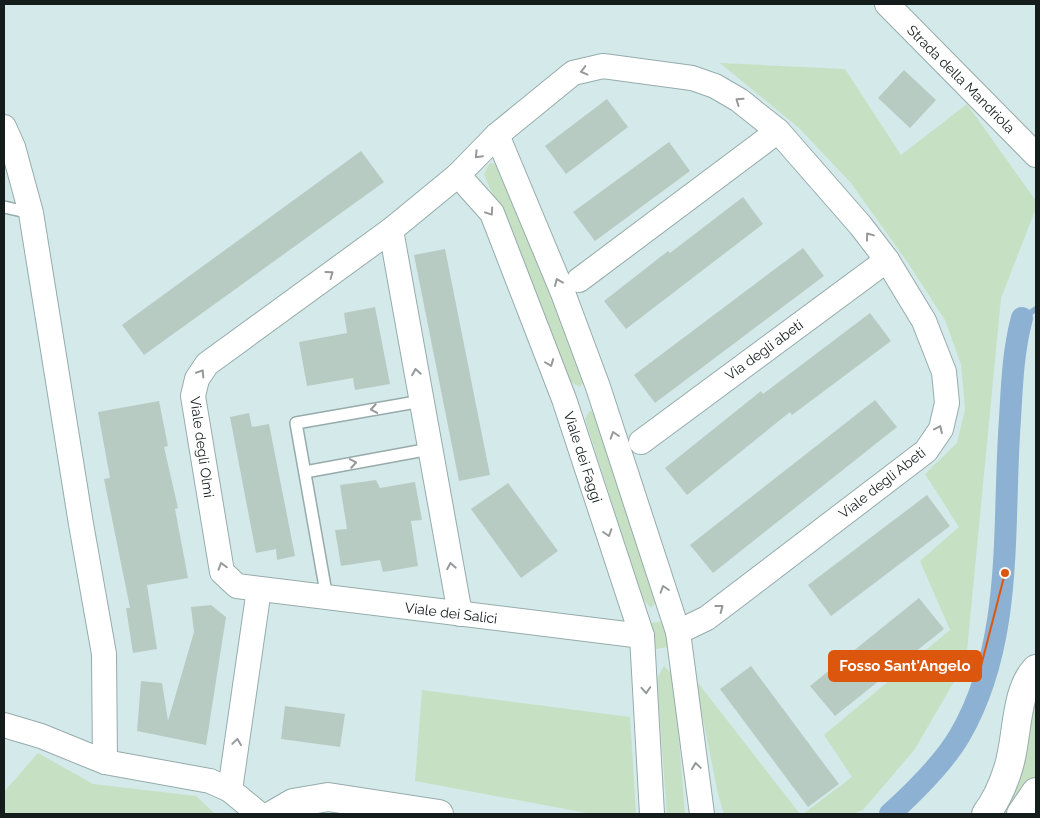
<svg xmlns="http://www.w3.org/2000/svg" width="1040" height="818" viewBox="0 0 1040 818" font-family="Raleway,sans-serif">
<rect width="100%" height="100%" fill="#d4e9e9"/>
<g fill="#c6e0c4">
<polygon points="720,63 845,69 901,155 967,104 1036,201 1036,208 1001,298 966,661 915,749 863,810 852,814 803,814 852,777 824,735 950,630 920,561 959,527 925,474 957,443 965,409 961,364 945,320 908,263 851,183 799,128"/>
<polygon points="490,163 501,165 585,379 580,387 569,381 484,174"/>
<polygon points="590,410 601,417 658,599 651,608 643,599 585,419"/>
<polygon points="665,621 669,647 655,649 642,636 651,623"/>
<polygon points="664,666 674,676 685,814 667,814 657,679"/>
<polygon points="695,679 800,814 724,814 718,794"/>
<polygon points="1036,687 1036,780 1012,814 995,814"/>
<polygon points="422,690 630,717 636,814 592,814 415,781"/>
<polygon points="38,753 93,784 196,796 215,814 4,814 4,792"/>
</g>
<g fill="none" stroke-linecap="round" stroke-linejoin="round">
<polyline stroke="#8db1d3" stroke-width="6" points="1022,318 1036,309"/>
<path stroke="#8db1d3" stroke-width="22" d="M890,814c22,-20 55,-53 70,-79 55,-95 42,-210 50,-316 2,-34 3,-68 12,-101"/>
</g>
<g fill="#b8cbc3">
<polygon points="904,70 936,100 910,128 878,98"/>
<polygon points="607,99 628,127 566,174 545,146"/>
<polygon points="669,142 690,171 595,241 573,212"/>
<polygon points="361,151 384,182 144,355 122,325"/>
<polygon points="743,197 763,224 626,329 604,301 668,251 670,253"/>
<polygon points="803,248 824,276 655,403 634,375"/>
<polygon points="445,249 490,475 459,481 414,255"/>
<polygon points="375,307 390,384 355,390 353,378 307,386 299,342 347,333 344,313"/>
<polygon points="870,313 891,341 792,415 790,412 687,495 665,468 761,391 763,394"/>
<polygon points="875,400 897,427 713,573 690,545"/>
<polygon points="159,401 168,446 164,447 178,508 175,509 188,578 147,585 157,649 133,653 126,608 130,608 104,479 110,478 98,412"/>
<polygon points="249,413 252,427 269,424 295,556 277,560 276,549 256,553 230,417"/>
<polygon points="376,480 380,488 415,482 422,520 411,521 418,566 383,572 380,560 341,566 335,530 347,529 340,485"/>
<polygon points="508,483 558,551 521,578 471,509"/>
<polygon points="927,495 950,526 831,616 808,585"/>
<polygon points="919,598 944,629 835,716 810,686"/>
<polygon points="211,605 226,617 206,745 137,731 141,681 162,683 168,721 194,632 191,607"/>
<polygon points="751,666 839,784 808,807 720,689"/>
<polygon points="285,706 345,714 340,747 281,739"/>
</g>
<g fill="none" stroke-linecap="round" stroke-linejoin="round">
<g stroke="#97abab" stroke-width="14">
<g id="lane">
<polyline points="4,207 31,213"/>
<polyline points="305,472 430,449"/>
<polyline points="327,598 296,423 422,401"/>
</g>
</g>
<g stroke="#97abab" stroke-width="26">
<g id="street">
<polyline points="887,4 1036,155"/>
<polyline points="4,127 13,147 31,213 81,524 104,654 105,762"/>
<polyline points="497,135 563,293 598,387 678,632 702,814"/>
<polyline points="458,175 492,213 564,399 642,636 652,814"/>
<polyline points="391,230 460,614"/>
<polyline points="579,280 778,131"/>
<polyline points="641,442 887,260"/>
<polyline points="642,636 237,586 222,572 193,396 197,379 207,364 391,230 458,175 497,135 573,73 603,66 692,78 715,86 739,100 778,131 861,226 887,260 924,321 944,372 947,403 941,429 926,451 707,618 678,632"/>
<polyline points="4,725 41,736 105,762 210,781 230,790 259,814"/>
<polyline points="230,790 259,589"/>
</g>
</g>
<g stroke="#97abab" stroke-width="30">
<g id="secondary">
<polyline points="274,814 293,803 328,797 439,814"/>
<path d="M986,814c10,-13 17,-29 22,-45 10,-29 6,-77 28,-100"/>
<polyline points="1021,814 1036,792"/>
</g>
</g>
<use href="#lane" stroke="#fff" stroke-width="11"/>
<use href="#street" stroke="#fff" stroke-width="24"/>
<use href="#secondary" stroke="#fff" stroke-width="28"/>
</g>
<defs><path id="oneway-chevron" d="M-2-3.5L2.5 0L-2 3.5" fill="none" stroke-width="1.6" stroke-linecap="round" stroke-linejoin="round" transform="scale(1.25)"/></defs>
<g stroke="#959999">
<use href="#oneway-chevron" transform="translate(584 71) rotate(166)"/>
<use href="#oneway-chevron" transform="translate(739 101) rotate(-145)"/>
<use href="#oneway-chevron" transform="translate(478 155) rotate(134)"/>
<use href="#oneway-chevron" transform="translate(490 212) rotate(56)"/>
<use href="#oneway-chevron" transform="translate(869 236) rotate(-127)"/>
<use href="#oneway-chevron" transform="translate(330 274) rotate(-36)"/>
<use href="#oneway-chevron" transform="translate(558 282) rotate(-113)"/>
<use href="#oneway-chevron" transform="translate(550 363) rotate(69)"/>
<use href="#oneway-chevron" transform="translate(416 372) rotate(-100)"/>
<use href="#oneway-chevron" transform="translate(201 373) rotate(-57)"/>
<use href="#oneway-chevron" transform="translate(374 409) rotate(170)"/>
<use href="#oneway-chevron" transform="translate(939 429) rotate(-65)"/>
<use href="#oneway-chevron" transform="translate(614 435) rotate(-108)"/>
<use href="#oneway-chevron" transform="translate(353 463) rotate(-10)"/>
<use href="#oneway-chevron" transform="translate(608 533) rotate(72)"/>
<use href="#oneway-chevron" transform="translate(222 566) rotate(-106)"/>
<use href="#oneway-chevron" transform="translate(451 566) rotate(-100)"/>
<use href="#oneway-chevron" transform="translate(664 589) rotate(-108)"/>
<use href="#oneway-chevron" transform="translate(720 608) rotate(-37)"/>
<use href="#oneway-chevron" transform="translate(646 690) rotate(86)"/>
<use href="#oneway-chevron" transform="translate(237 742) rotate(-82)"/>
<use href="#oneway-chevron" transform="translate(696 766) rotate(-98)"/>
</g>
<g text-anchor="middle" stroke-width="4.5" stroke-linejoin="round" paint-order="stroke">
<g font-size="14" fill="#141c1c" stroke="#fff">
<text transform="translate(961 79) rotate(45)" y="5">Strada della Mandriola</text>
<text transform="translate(764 350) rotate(-36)" y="5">Via degli abeti</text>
<text transform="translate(202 447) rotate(82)" y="5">Viale degli Olmi</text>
<text transform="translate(583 457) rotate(72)" y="5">Viale dei Faggi</text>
<text transform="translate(882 483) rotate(-38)" y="5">Viale degli Abeti</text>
<text transform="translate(451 613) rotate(7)" y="5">Viale dei Salici</text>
</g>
</g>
<path fill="none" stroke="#dd560d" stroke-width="2" d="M1005 573L981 666"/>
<circle fill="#dd560d" stroke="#fff" stroke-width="2" cx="1005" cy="573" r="5"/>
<rect fill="#dd560d" stroke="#dd560d" stroke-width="2" x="829" y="651" width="152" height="30" rx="5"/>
<g font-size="15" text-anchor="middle" font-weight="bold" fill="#fff">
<text x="905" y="671">Fosso Sant'Angelo</text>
</g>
<rect width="1040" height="818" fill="none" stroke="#141c1c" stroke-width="10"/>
</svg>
